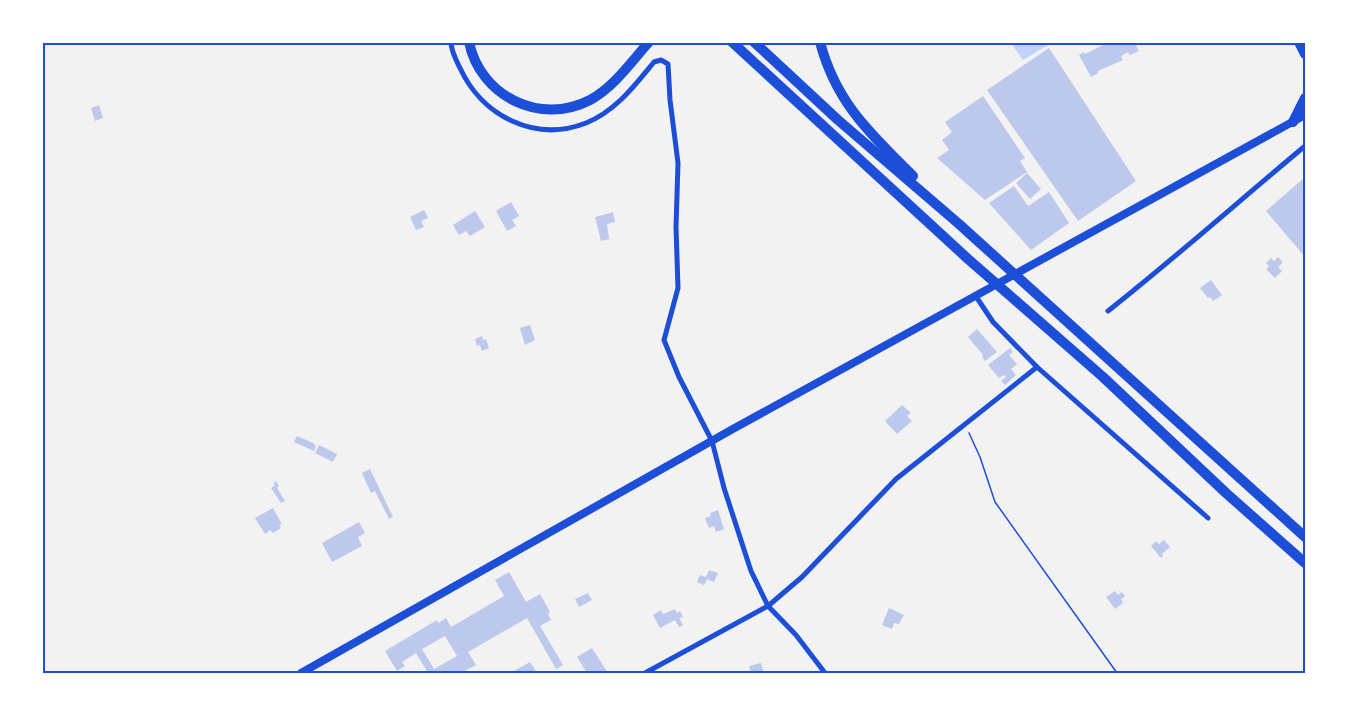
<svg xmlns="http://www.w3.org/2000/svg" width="1347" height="715" viewBox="0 0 1347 715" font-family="'DM Sans',sans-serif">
<rect width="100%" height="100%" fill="#f2f2f2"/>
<polygon fill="#bfd3fe" points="1016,42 1046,42 1048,45 1023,60 1013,46"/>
<g fill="#bdc9ec" fill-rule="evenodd">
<polygon points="1109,42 1122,42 1123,44 1134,42 1139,51 1130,55 1128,52 1121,56 1123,60 1098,71 1098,73 1091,77 1079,55 1084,52 1085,54"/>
<polygon points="1049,48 1136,181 1078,221 987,90"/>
<polygon points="983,96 1025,158 1020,161 1027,172 985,200 937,158 949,150 942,140 952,132 945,122"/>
<polygon points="99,105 103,118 95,121 91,108"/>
<polygon points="1027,173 1041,189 1030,199 1016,183"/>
<polygon points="1305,177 1305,257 1266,211"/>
<polygon points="1014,186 1028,206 1049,192 1069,223 1031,250 989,203"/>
<polygon points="511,202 519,216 512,220 516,226 507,231 496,211"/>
<polygon points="424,210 428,218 421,221 424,227 416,230 410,217"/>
<polygon points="475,211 485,227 470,236 466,231 459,235 453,225"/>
<polygon points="613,212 615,222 607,224 609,239 601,241 595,217"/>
<polygon points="1278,257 1283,262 1278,267 1282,271 1275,278 1266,269 1269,266 1266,263 1271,258 1274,261"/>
<polygon points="1211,280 1222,295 1213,301 1210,297 1208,298 1200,288"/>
<polygon points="530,325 535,340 525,345 520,328"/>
<polygon points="977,329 997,352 985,361 982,357 983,355 968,337"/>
<polygon points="482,336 483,340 486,339 489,348 482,351 480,345 477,346 475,339"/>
<polygon points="1010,348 1013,352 1009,355 1017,364 1011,369 1016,375 1005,385 1001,381 1006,377 1004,375 999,378 988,365"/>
<polygon points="902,405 911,413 907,416 912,421 897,434 885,421"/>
<polygon points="297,436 313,443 316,446 314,451 294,442"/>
<polygon points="319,445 337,454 333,462 315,453"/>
<polygon points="370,469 393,517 389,519 375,491 371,493 362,473"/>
<polygon points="276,481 279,486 277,488 285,501 281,503 271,488 275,485 273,483"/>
<polygon points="273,508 282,524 279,525 281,528 273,533 270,530 265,534 255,518"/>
<polygon points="718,510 724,529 716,532 714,526 709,528 705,518 711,516 710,513"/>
<polygon points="359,522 365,533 358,537 362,546 332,562 322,543"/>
<polygon points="1164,540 1170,547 1162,554 1163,556 1161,558 1151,546 1156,541 1159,544"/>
<polygon points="709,570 718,573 714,582 707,579 704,585 697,582 700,575 706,577"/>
<path d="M509,572l17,30 14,-8 10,18 -2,2 3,6 -11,6 23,39 -7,4 -29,-51 -59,34 8,13 -15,8h-33l-12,-20 -14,9 3,4 -8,5 -12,-20 52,-31 1,3 8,-5 5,9 53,-31 -9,-16zM445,636l12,20 -23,13 -12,-20z"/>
<polygon points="1115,591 1118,595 1122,592 1125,596 1121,599 1123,603 1115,609 1106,597"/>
<polygon points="588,593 592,600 579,607 575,599"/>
<polygon points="889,608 904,615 899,624 894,623 892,629 882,625"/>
<polygon points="675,609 677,613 680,611 683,617 679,618 683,625 679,627 675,620 660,628 653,615 661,610 663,614"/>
<polygon points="592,648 608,673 587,673 577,657"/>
<polygon points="530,662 537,673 515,673 514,671"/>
<polygon points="761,663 764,673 751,673 749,666"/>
</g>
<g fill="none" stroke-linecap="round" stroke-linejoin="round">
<polyline stroke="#1d4ed8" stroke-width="1.5" points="969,433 980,457 995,502 1117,673"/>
<g stroke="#1d4ed8" stroke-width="5">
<path d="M451,42c0,9 5,18 9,26 22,48 75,75 126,55 30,-12 49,-38 68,-61l7,-2 7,4 2,36 8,63 -2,64 2,61 -14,52 15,37 33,64 12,47 27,83 17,35 34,-29 94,-98 141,-112 171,151"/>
<polyline points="975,295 993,322 1037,367"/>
<path d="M1108,311c67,-53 131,-110 197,-165"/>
<polyline points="645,673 768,606 796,635 825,673"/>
</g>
<polyline stroke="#1d4ed8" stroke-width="8" points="301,673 731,430 1305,115"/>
<g stroke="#1d4ed8" stroke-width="10">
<path d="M469,42c11,54 71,84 121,58 24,-13 41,-38 59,-58"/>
<polyline points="732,42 968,259 1103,377 1226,493 1305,563"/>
<polyline points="754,42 838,120 959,224 1305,537"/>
<path d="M820,42c16,61 50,91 93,134"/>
<polyline points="1299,42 1305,54"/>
<polyline points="1293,122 1305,98"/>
</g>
</g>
<rect width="1347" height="715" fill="none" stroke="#ffffff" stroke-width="87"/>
<rect x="44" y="44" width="1260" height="628" fill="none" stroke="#1d4ed8" stroke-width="2"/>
</svg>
